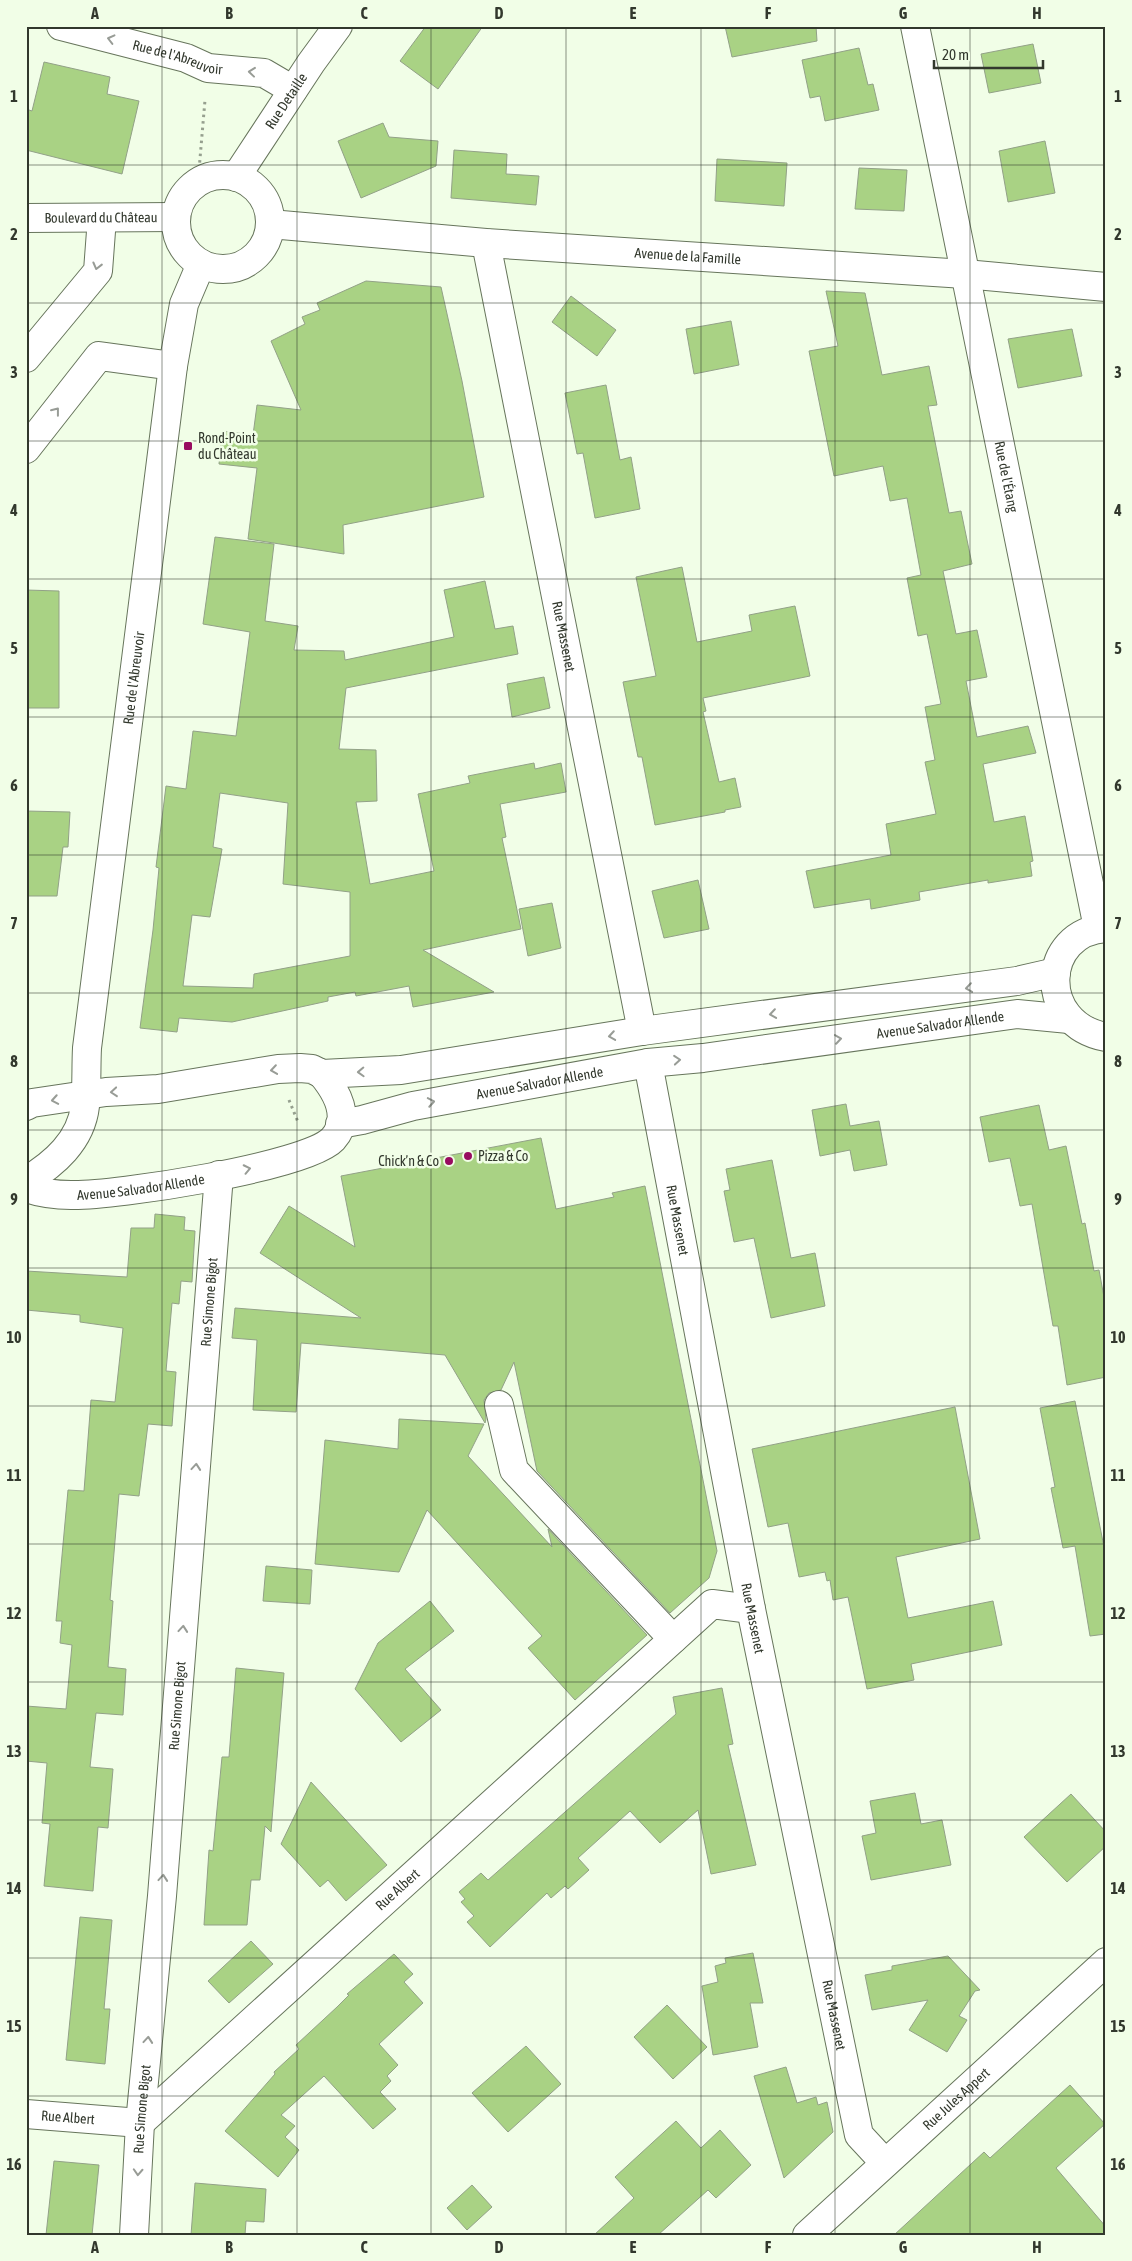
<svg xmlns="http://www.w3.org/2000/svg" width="1132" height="2261" viewBox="0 0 1132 2261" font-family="'Asap Condensed',sans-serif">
<rect width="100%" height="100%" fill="#f1fee7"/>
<g fill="#a9d284" stroke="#92a187" fill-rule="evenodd">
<polygon points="426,26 483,26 438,89 400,61"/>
<polygon points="725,26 816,26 817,41 732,57"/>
<polygon points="1033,44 1041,83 989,93 981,54"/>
<polygon points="859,48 868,85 873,84 879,110 825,121 820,96 810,98 802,60"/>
<polygon points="44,62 110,77 107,94 139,101 122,174 26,150 26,109 32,111"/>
<polygon points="383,123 389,137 438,141 436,166 361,198 338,141"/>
<polygon points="1045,141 1055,193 1008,202 999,151"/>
<polygon points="454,150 507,154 506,174 539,176 536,205 451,198"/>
<polygon points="717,159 787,163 784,206 715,201"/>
<polygon points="859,168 907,170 904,211 855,209"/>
<polygon points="366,281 441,287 462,381 484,497 343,525 344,554 248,539 257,468 219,464 222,431 253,435 257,405 301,410 271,341 305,324 302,317 320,310 317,303"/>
<polygon points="826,291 865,293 882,375 929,366 937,405 928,406 949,513 961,511 972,564 943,571 956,634 977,630 987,677 966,681 977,737 1028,726 1036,753 983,764 994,822 1025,816 1033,861 1030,862 1032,876 988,883 988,880 919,892 920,900 871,909 870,899 814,908 806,871 891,855 886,824 936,814 925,762 935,760 925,707 941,704 927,634 918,636 907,578 921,575 907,498 890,501 883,466 834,476 809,351 838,346"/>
<polygon points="571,296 616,330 597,356 552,322"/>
<polygon points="731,321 739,365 694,374 686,329"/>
<polygon points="1072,329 1082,376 1018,388 1008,339"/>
<polygon points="606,385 620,460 631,457 640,509 595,518 583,453 577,454 565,393"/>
<path d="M215,537l59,7 -9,77 33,5 -4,24 50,1 1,9 109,-23 -10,-47 41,-9 10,48 18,-3 5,28 -172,34 -7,61 37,1 1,51 -21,1 14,82 64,-13 -16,-77 52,-11 -2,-7 66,-13 1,6 26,-6 5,29 -66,12 6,33 -4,1 19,91 -98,21 71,42 -81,15 -4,-21 -53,10 -1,-4 -27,5v4l-96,21 -53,-4 -2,14 -37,-4 13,-98 6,-62 -3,-1 10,-81 20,3 7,-58 43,5 14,-104 -47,-8zM220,793l68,10 -5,81 67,8v64l-96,18 -1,14 -70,-2 9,-71 18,2 12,-68 -9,-2z"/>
<polygon points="682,567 697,642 752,631 749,615 795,606 810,676 703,698 706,711 703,712 719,782 735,778 741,807 725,810 725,812 655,825 642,757 638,757 623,682 656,676 636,577"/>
<polygon points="26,590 59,591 59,708 26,708"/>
<polygon points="544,677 550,708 512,717 507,684"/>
<polygon points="26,811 70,812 68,847 63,847 57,896 26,896"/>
<polygon points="698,880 709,929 664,938 652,891"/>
<polygon points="552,903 561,948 528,956 519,909"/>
<polygon points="846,1104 850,1126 879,1121 887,1165 854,1171 850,1150 820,1156 812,1110"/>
<polygon points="1039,1105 1049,1150 1066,1146 1082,1224 1085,1223 1094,1271 1099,1270 1106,1308 1106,1377 1067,1385 1058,1326 1053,1326 1032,1204 1020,1206 1010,1158 989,1162 980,1117"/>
<polygon points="541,1138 556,1209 614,1197 612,1193 645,1186 717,1551 709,1578 670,1613 537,1471 514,1362 501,1390 489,1393 484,1400 486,1419 485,1423 445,1355 301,1343 296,1412 253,1410 257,1340 232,1338 235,1308 361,1318 260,1253 289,1206 355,1247 341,1176"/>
<polygon points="772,1160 791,1258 815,1253 825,1306 771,1318 754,1238 734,1242 724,1191 730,1190 726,1169"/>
<polygon points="155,1214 185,1217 184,1230 195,1231 192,1282 181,1281 179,1304 172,1303 166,1371 176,1372 172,1426 148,1424 139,1496 119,1494 110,1600 113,1601 108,1667 126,1669 123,1715 96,1713 90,1767 113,1769 108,1828 98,1827 93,1891 44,1886 50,1824 42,1823 47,1763 26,1761 26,1706 66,1709 72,1645 60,1643 62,1621 56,1621 68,1490 84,1491 91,1400 115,1402 123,1328 80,1322 80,1315 26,1310 26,1271 127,1277 131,1228 154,1228"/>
<polygon points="1075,1401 1106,1557 1106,1634 1090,1636 1075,1546 1063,1548 1051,1488 1055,1487 1040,1408"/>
<polygon points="955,1407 980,1539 896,1557 908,1618 993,1601 1002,1645 911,1664 914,1680 867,1689 848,1597 833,1600 830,1580 827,1581 825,1572 799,1577 788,1523 768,1527 752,1449"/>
<polygon points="399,1419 484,1424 468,1456 552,1547 548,1529 647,1635 575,1700 528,1648 542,1636 427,1510 399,1572 315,1564 325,1440 398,1449"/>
<polygon points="266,1566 312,1570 310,1604 263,1601"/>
<polygon points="430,1601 454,1631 405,1669 441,1710 401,1742 355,1689 378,1643"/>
<polygon points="236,1668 284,1673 271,1832 265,1826 260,1880 251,1880 247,1925 204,1925 209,1850 213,1851 222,1757 229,1757"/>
<polygon points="722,1688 733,1744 728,1745 756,1865 711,1874 698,1810 660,1843 630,1811 578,1858 589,1870 568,1889 565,1886 551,1898 547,1893 490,1947 467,1922 474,1916 461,1902 465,1899 459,1892 481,1873 488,1880 676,1714 673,1697"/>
<polygon points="311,1782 387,1865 346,1901 328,1880 320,1887 281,1844"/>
<polygon points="915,1793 921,1824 942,1820 951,1865 871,1880 862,1836 876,1833 870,1801"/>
<polygon points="1071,1794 1106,1832 1106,1846 1067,1882 1024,1837"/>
<polygon points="80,1917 112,1920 104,2009 110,2009 105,2064 66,2060"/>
<polygon points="251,1941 273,1964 229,2003 208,1981"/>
<polygon points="753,1953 763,2003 750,2003 758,2047 713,2055 702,1986 718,1982 715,1966 726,1963 725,1958"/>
<polygon points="394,1954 413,1974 404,1982 423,2003 379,2044 398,2065 387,2076 391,2081 380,2092 396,2109 373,2129 324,2076 281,2115 295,2126 285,2137 299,2150 278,2177 225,2131 275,2074 274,2072 299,2049 296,2045 337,2007 349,1995 347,1994"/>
<polygon points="948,1956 980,1990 975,1991 959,2016 967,2020 947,2052 909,2030 928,2000 872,2010 865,1975 892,1970 892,1966"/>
<polygon points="667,2005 707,2047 673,2079 634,2037"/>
<polygon points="526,2046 561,2084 508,2132 472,2093"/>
<polygon points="786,2067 797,2103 816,2097 818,2105 827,2102 833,2132 784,2178 754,2076"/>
<polygon points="1070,2085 1105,2124 1056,2168 1106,2227 1106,2235 894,2235 984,2152 990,2158"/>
<polygon points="676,2121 701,2148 720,2130 751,2165 716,2198 708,2190 658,2235 594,2235 634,2198 615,2177"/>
<polygon points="54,2161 99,2165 92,2235 46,2235"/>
<polygon points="195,2183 266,2189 264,2222 246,2221 245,2235 191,2235"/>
<polygon points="472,2185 492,2207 467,2230 447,2208"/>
</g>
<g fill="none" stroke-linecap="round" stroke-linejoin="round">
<g stroke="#67755c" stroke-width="30">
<g id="minor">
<path id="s1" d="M61,26l125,32 22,10 56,5 29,17"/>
<path id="s2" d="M915,26l183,902"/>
<circle cx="223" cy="222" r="47"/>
<path id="s3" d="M236,177l75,-114 27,-37"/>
<path id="s4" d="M26,218l150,-1"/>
<path id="s5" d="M270,224l216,19 479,31 141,13"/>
<path id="s6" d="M486,243l156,788"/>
<polyline points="26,358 98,271 102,218"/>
<polyline points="26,449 99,356 173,366"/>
<path id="s7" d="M648,1063l103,546 108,526 26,28"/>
<path id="s8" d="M26,1181c28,-17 55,-40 59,-75 2,-19 1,-39 2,-58l86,-682 11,-62 17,-40"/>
<polyline points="499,1405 514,1470 673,1639"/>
<path id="s9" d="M26,2114l114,9 572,-519 39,5"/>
<path id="s10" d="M134,2235l6,-112 22,-227 57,-721"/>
<path id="s11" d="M807,2235l299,-273"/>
</g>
</g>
<g stroke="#67755c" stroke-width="30">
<g id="major">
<path d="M1106,928c-65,4 -70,96 0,109"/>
<polyline points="26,1106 32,1103 106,1092 158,1089 278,1069 300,1068 312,1069 322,1074 401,1070 642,1031 1017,981 1056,972"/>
<path id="s12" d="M340,1124l22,-4 51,-14 235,-43 55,-5 314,-44 52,5"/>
<path id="s13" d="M26,1188c15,5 30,7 45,7 44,1 236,-28 262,-56 19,-21 3,-48 -11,-65"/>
</g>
</g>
<g stroke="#96a08f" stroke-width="3" stroke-dasharray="2.5 4" stroke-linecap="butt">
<polyline points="198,182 205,100"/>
<polyline points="289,1100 298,1122"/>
</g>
<use href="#minor" stroke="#fff" stroke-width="28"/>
<use href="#major" stroke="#fff" stroke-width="28"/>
</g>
<defs><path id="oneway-chevron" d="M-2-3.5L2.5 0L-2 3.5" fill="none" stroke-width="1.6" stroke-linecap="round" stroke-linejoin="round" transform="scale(1.25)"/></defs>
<g stroke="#989c96">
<use href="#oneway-chevron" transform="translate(111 39) rotate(-166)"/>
<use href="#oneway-chevron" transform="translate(252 72) rotate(-174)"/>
<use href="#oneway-chevron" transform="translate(97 266) rotate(104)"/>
<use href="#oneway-chevron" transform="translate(56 411) rotate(-52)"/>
<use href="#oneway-chevron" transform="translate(969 988) rotate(172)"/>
<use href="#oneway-chevron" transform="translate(773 1014) rotate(172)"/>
<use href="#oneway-chevron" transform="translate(612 1036) rotate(171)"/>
<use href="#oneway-chevron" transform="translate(838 1039) rotate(-8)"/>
<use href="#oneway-chevron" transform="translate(677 1060) rotate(-5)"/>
<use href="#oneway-chevron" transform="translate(274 1070) rotate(172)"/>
<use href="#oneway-chevron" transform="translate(361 1072) rotate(178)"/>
<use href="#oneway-chevron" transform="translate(114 1092) rotate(175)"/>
<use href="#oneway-chevron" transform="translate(55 1100) rotate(170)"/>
<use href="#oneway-chevron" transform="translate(431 1102) rotate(-10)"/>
<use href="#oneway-chevron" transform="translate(247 1169) rotate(-12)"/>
<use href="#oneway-chevron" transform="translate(196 1467) rotate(-85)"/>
<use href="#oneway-chevron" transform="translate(183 1629) rotate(-85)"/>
<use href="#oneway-chevron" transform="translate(163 1878) rotate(-85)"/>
<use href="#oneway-chevron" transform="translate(148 2040) rotate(-85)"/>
<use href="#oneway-chevron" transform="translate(138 2172) rotate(93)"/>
</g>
<path fill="none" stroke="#32382d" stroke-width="1" stroke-opacity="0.55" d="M162,26v2209M297,26v2209M431,26v2209M566,26v2209M701,26v2209M835,26v2209M970,26v2209M26,165h1080M26,303h1080M26,441h1080M26,579h1080M26,717h1080M26,855h1080M26,993h1080M26,1130h1080M26,1268h1080M26,1406h1080M26,1544h1080M26,1682h1080M26,1820h1080M26,1958h1080M26,2096h1080"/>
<g fill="#980c60" stroke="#f1fee7" stroke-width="2">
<rect x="183" y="441" width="10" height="10" rx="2.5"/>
<circle cx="468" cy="1156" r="5"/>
<circle cx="449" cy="1161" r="5"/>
</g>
<g text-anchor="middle" stroke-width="5" stroke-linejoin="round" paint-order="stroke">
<g font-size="14" fill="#32382d" stroke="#f1fee7">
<text dy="5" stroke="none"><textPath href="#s1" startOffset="121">Rue de l'Abreuvoir</textPath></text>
<text dy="5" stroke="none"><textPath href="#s3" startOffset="91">Rue Detaille</textPath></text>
<text dy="5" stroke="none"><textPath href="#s4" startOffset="75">Boulevard du Château</textPath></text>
<text dy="5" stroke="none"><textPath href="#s5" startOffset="419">Avenue de la Famille</textPath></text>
<text dy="5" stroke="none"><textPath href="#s2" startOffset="460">Rue de l'Étang</textPath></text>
<text dy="5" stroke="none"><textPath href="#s6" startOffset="401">Rue Massenet</textPath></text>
<text dy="5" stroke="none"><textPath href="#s8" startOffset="530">Rue de l'Abreuvoir</textPath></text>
<text dy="5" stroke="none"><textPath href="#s12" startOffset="609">Avenue Salvador Allende</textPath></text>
<text dy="5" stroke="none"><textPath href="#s12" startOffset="204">Avenue Salvador Allende</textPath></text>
<text dy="5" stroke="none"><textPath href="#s13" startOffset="116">Avenue Salvador Allende</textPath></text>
<text dy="5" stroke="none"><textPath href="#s7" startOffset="160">Rue Massenet</textPath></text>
<text dy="5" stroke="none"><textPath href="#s10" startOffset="936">Rue Simone Bigot</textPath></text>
<text dy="5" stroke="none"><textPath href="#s7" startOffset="565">Rue Massenet</textPath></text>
<text dy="5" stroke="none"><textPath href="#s10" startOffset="531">Rue Simone Bigot</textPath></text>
<text dy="5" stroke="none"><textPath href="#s9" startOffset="462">Rue Albert</textPath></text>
<text dy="5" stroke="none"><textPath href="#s7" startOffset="970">Rue Massenet</textPath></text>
<text dy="5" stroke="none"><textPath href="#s11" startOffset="202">Rue Jules Appert</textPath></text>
<text dy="5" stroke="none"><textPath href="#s10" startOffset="126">Rue Simone Bigot</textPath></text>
<text dy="5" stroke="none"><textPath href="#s9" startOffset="42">Rue Albert</textPath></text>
</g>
<g font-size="14" fill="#32382d" stroke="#f1fee7" text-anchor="start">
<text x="198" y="443">Rond-Point<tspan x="198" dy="16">du Château</tspan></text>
<text x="478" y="1161">Pizza &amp; Co</text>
<text x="439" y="1166" text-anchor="end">Chick’n &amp; Co</text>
</g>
</g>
<rect width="1132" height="2261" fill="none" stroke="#f1fee7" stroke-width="55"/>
<path d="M934 60v8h109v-8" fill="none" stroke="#32382d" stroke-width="2.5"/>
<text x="942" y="60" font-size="15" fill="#32382d" stroke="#f1fee7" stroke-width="4" paint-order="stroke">20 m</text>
<rect x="28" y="28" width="1076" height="2206" fill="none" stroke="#32382d" stroke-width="2"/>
<g font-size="16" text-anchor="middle" font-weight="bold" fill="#32382d">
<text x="95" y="19">A</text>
<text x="229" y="19">B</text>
<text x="364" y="19">C</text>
<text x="499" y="19">D</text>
<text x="633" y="19">E</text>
<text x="768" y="19">F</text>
<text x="903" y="19">G</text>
<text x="1037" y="19">H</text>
<text x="14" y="102">1</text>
<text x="1118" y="102">1</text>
<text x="14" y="240">2</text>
<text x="1118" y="240">2</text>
<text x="14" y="378">3</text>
<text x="1118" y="378">3</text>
<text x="14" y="516">4</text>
<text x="1118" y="516">4</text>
<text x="14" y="654">5</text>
<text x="1118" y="654">5</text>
<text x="14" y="791">6</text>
<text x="1118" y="791">6</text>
<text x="14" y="929">7</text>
<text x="1118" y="929">7</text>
<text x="14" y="1067">8</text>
<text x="1118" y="1067">8</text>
<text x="14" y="1205">9</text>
<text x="1118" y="1205">9</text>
<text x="14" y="1343">10</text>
<text x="1118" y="1343">10</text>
<text x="14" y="1481">11</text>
<text x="1118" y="1481">11</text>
<text x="14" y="1619">12</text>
<text x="1118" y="1619">12</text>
<text x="14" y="1757">13</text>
<text x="1118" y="1757">13</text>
<text x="14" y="1894">14</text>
<text x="1118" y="1894">14</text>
<text x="14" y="2032">15</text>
<text x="1118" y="2032">15</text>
<text x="14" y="2170">16</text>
<text x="1118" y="2170">16</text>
<text x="95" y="2253">A</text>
<text x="229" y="2253">B</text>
<text x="364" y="2253">C</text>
<text x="499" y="2253">D</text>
<text x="633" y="2253">E</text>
<text x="768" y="2253">F</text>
<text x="903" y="2253">G</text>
<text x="1037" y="2253">H</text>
</g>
</svg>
